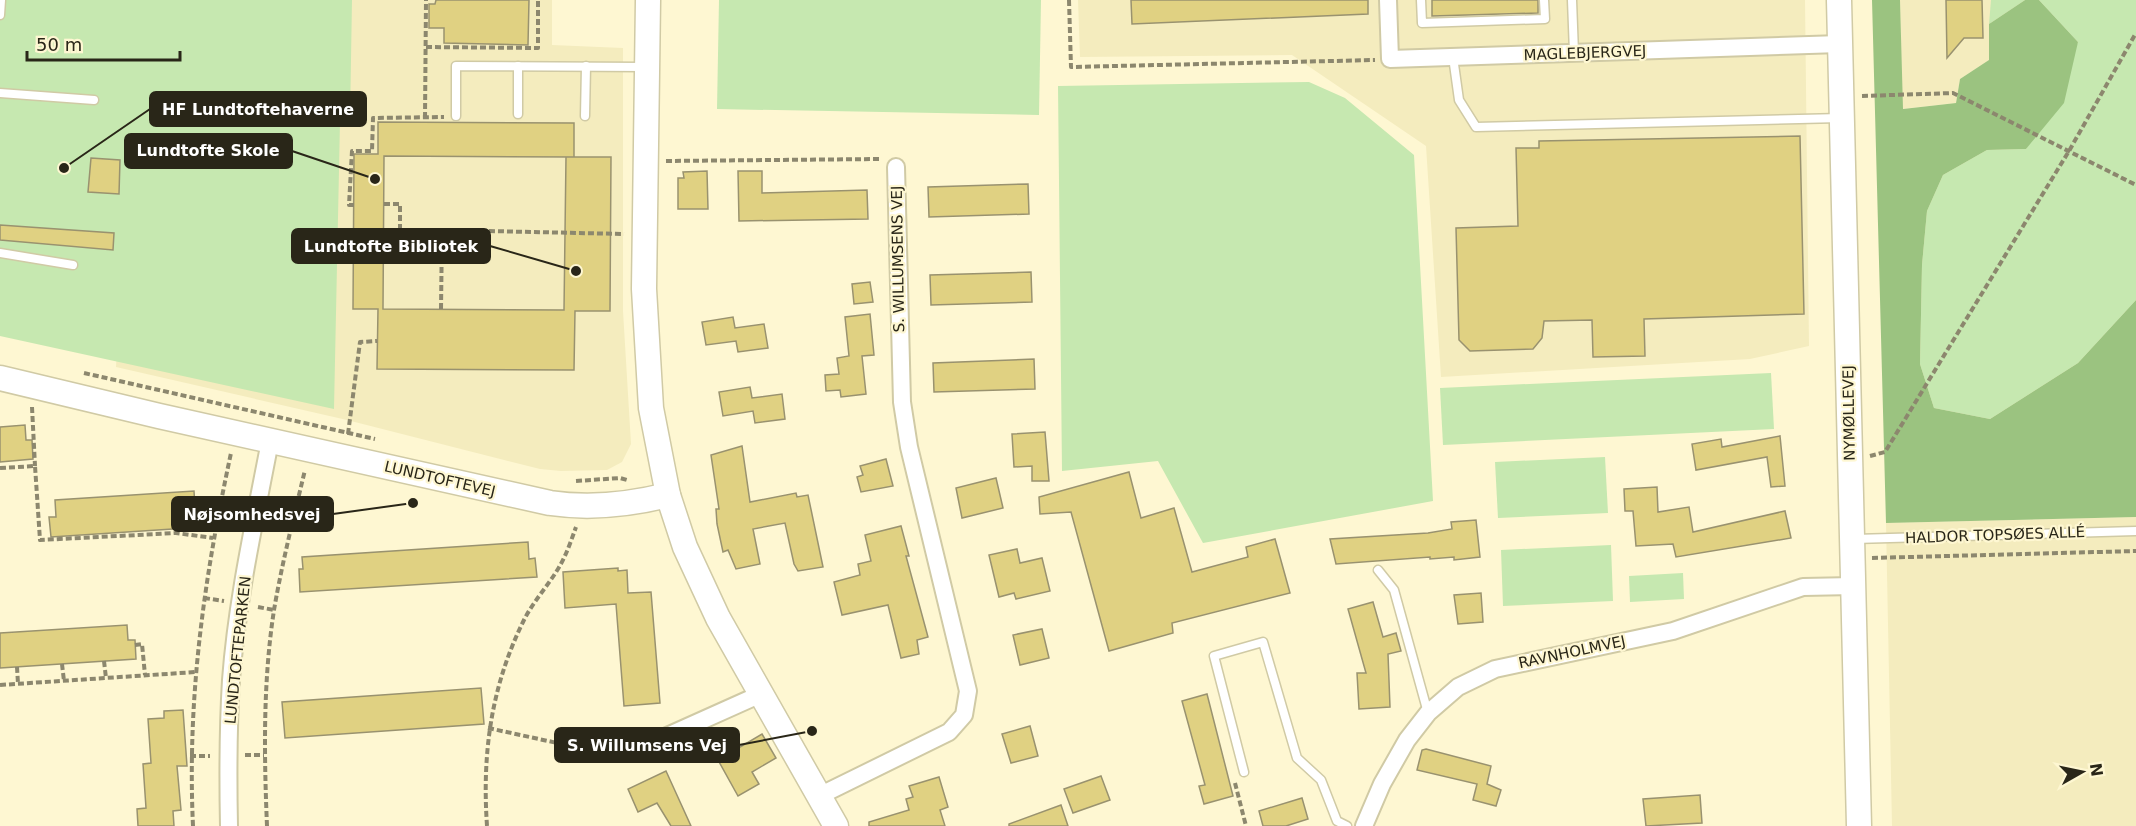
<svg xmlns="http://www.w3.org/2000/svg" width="2136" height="826" viewBox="0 0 2136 826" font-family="'DejaVu Sans',sans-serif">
<rect width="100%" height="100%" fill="#fef7d2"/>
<g fill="#f4ecbe">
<polygon points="137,0 552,0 552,45 623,48 623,311 631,444 622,462 607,470 561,471 540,469 347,420 116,367"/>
<polygon points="1078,0 1805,0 1809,346 1750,359 1441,377 1426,146 1292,55 1080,57"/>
<polygon points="1900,0 1991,0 1990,60 1960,79 1956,103 1902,109"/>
<polygon points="2136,517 2136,826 1892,826 1886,523"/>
</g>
<g fill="#c6e8b0">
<polygon points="0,0 352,0 350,119 340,122 334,409 0,336"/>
<polygon points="719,0 1041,0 1039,115 717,109"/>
<polygon points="1991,0 2025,0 1989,24"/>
<polygon points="2039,0 2136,0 2136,300 2078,363 1990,419 1934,408 1920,364 1922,265 1927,211 1943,175 1987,150 2026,149 2078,42"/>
<polygon points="1309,82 1345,98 1414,155 1433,501 1203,543 1158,461 1062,471 1058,86"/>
<polygon points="1771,373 1774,429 1443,445 1440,388"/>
<polygon points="1605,457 1608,513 1498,518 1495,462"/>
<polygon points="1611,545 1613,601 1503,606 1501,550"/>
<polygon points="1683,573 1684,599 1630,602 1629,576"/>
</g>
<polygon fill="#9bc380" points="1872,0 1900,0 1903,109 1956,103 1960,79 1989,60 1989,24 2025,0 2039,0 2078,42 2064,103 2026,149 1987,150 1943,175 1927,211 1922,265 1920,364 1934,408 1990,419 2078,363 2136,300 2136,517 1886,523"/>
<g fill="#e0d182" stroke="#99926f" stroke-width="1.5">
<polygon points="436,0 529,0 528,45 444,43 444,28 429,28 429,4 435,4"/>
<polygon points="1131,0 1368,0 1368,14 1132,24"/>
<polygon points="1432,0 1538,0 1538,13 1432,16"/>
<polygon points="1946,0 1982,0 1983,38 1964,38 1947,58"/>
<polygon points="378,122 574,123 574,157 384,156 383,309 564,310 566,157 611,157 610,311 575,311 574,370 377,369 378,309 353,309 354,154 378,154"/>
<polygon points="1800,136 1804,314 1644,319 1645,356 1593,357 1592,320 1544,321 1542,338 1533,349 1470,351 1459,340 1456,228 1518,226 1516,148 1539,148 1539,141"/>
<polygon points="91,158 120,160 119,194 88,192"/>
<polygon points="707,171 708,209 678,209 678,178 684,178 683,172"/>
<polygon points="738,171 762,171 762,193 867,190 868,219 739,221"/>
<polygon points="1028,184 1029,214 929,217 928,187"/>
<polygon points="0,225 114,233 113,250 0,240"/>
<polygon points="1031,272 1032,302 931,305 930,275"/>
<polygon points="870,282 873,302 854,304 852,284"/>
<polygon points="870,314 874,355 862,356 866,394 841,397 840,390 826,391 825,375 839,374 837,358 849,356 845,317"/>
<polygon points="733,317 735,328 764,324 768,348 738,352 736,341 706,345 702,322"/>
<polygon points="1034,359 1035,389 934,392 933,363"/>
<polygon points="750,387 752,398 782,394 785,419 755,423 753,411 723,416 719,392"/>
<polygon points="25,425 26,440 32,440 33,459 0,462 0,427"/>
<polygon points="1045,432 1049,481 1032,481 1032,466 1014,467 1012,434"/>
<polygon points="1780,436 1785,486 1771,487 1767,457 1696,470 1692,444 1721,439 1722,447"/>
<polygon points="742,446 750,502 796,493 797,497 808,495 823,567 798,571 794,564 785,523 753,529 760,564 736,569 728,550 723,552 717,524 716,509 719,509 711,455"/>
<polygon points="886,459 893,486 861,492 857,477 863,475 860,466"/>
<polygon points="1129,472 1141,518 1174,508 1192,572 1248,557 1246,547 1275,539 1290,593 1172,623 1173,633 1109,651 1071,512 1040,514 1039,497"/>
<polygon points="996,478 1003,508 962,518 956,488"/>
<polygon points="1657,487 1658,512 1689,507 1693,532 1785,511 1791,538 1676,557 1673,544 1636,546 1633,511 1625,511 1624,489"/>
<polygon points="194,491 195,507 201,507 203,527 51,537 49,517 56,517 55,500"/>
<polygon points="1476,520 1480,557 1454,560 1454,557 1430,559 1430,557 1336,564 1330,539 1428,533 1452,529 1451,522"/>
<polygon points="901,526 909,556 906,556 928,637 917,640 919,654 901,658 888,605 842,615 834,582 860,575 858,564 871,561 865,535"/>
<polygon points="528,542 529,559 535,558 537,577 300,592 299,569 303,569 302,557"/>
<polygon points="1017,549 1020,563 1042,558 1050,591 1016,599 1014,593 999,597 989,555"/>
<polygon points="618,568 618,571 627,570 628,593 651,592 660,703 624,706 616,604 565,608 563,572"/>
<polygon points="1481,593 1483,622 1458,624 1454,595"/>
<polygon points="1373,602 1383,637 1396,633 1401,651 1388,654 1390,707 1359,709 1357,673 1366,673 1348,609"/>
<polygon points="127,625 128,640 135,640 136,659 0,668 0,633"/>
<polygon points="1042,629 1049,658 1020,665 1013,635"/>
<polygon points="481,688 484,724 285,738 282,702"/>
<polygon points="1207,694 1233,796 1204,804 1199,786 1205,785 1182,701"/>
<polygon points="183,710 187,766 177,766 181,810 173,811 174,826 138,826 137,809 146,808 143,764 151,763 148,719 164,718 164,711"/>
<polygon points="1030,726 1038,756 1011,763 1002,734"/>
<polygon points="762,734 776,758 752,772 759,784 738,796 718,760"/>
<polygon points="1426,749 1491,766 1487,784 1501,790 1496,806 1473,800 1477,784 1417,770 1422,750"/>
<polygon points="666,771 691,826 671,826 657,803 638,812 628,789"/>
<polygon points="1101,776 1110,800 1073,813 1064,789"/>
<polygon points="939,777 948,807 940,810 945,826 869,826 869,822 909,810 906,799 913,797 909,786"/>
<polygon points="1700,795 1702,823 1646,826 1643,799"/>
<polygon points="1302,798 1308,819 1286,826 1263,826 1259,811"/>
<polygon points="1061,805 1068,826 1009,826 1009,824"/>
</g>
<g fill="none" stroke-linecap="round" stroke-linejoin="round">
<g stroke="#d0caa5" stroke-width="11">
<g id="lane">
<polyline points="1421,0 1422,23 1545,19 1544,0"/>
<polyline points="1572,0 1574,53"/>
<polyline points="0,15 1,0"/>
<polyline points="1453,57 1459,100 1476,127 1841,118"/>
<polyline points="0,93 94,100"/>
<polyline points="518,114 518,66"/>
<polyline points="456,116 456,66 646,67"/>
<polyline points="585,116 586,66"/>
<polyline points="0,253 73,265"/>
<polyline points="1854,539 2136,531"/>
<polyline points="1378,570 1394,590 1428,713"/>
<polyline points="1244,772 1214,656 1263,642 1297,758 1321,780 1337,821 1347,826"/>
</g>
</g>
<g stroke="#d0caa5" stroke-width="20">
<g id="street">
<polyline points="1388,0 1390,59 1840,44"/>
<polyline points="636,750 761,694"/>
<polyline points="819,796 949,732 964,715 968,691 909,447 902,402 896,167"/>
<path d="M229,826c-1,-49 -1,-97 2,-146 6,-81 24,-160 39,-239"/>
<polyline points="1364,826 1382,784 1407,740 1428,713 1458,687 1495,669 1673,631 1803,587 1854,586"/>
</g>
</g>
<g stroke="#d0caa5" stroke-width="27">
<g id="secondary">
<polyline points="648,0 644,289 651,408 668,495 685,547 718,618 836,826"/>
<polyline points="1839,0 1859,826"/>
<path d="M0,378l159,38 391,87c41,6 78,2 118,-8"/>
</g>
</g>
<g stroke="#8c876e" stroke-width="4" stroke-dasharray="6 3" stroke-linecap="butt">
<polyline points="1069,0 1071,67 1375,60"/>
<polyline points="426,47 538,48 538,0"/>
<polyline points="1862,96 1953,93 2136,185"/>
<polyline points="425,118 426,0"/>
<polyline points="666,161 880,159"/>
<polyline points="384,204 400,204 400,231 442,230"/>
<polyline points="354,205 349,205 352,151 372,151 373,118 444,117"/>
<polyline points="441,309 442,230 624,234"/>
<polyline points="84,373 375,439"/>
<polyline points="32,407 35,466"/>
<polyline points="348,434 360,342 377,341"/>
<polyline points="1870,456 1885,452 2069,151 2136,33"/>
<polyline points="0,468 35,466 40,540 176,533 213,538"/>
<polyline points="576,481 620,478 627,480"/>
<polyline points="1872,558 2136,551"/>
<polyline points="204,598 224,601"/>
<polyline points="258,607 274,610"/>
<polyline points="135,645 142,644 145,675"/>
<polyline points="104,661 106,678"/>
<polyline points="62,664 64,681"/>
<polyline points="17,667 18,684"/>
<polyline points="0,685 196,672"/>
<polyline points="488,728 622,757"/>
<polyline points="245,755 264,755"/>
<polyline points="190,756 210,756"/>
<polyline points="1235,783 1246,826"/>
<path d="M193,826c-6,-129 11,-247 38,-373"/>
<path d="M267,826c-3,-72 -4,-145 7,-216 8,-47 20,-94 31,-140"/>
<path d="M487,826c-5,-72 4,-139 36,-204 9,-19 24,-35 35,-53 8,-13 13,-28 18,-42"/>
</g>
<use href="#lane" stroke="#fff" stroke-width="8"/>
<use href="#street" stroke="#fff" stroke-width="16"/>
<use href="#secondary" stroke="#fff" stroke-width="24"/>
</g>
<g text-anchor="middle" stroke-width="4.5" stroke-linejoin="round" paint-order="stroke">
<g font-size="15" fill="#292618" stroke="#fef7d2">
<text transform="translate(1585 53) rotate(-2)" y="5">MAGLEBJERGVEJ</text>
<text transform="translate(898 259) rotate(-91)" y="5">S. WILLUMSENS VEJ</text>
<text transform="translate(1849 413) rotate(-91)" y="5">NYMØLLEVEJ</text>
<text transform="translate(440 479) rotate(13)" y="5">LUNDTOFTEVEJ</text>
<text transform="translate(1995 535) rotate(-2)" y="5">HALDOR TOPSØES ALLÉ</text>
<text transform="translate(238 650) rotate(-84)" y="5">LUNDTOFTEPARKEN</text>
<text transform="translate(1572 652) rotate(-12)" y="5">RAVNHOLMVEJ</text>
</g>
</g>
<path fill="none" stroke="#292618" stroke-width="2" d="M64 168L150 109M375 179L292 151M576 271L490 246M413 503L333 514M812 731L739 745"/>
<g fill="#292618" stroke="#fef7d2" stroke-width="2">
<circle cx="64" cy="168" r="6"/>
<circle cx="375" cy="179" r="6"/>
<circle cx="576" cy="271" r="6"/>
<circle cx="413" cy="503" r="6"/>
<circle cx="812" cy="731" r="6"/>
</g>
<g fill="#292618" stroke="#292618" stroke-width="2">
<rect x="150" y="92" width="216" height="34" rx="6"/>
<rect x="125" y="134" width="167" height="34" rx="6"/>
<rect x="292" y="229" width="198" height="34" rx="6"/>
<rect x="172" y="497" width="161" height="34" rx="6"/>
<rect x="555" y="728" width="184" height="34" rx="6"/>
</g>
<g font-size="16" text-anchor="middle" font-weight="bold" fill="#fff">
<text x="258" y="115">HF Lundtoftehaverne</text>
<text x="208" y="156">Lundtofte Skole</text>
<text x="391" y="252">Lundtofte Bibliotek</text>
<text x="252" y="520">Nøjsomhedsvej</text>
<text x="647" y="751">S. Willumsens Vej</text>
</g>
<g transform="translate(2082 772) rotate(81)" stroke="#fef7d2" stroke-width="4.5" paint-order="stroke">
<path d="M0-4.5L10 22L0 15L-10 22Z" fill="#292618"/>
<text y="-9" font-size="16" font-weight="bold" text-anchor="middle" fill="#292618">N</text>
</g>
<path d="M27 51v9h153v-9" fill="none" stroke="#292618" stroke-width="3"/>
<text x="36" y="51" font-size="18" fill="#292618" stroke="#fef7d2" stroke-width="4.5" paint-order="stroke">50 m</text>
</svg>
